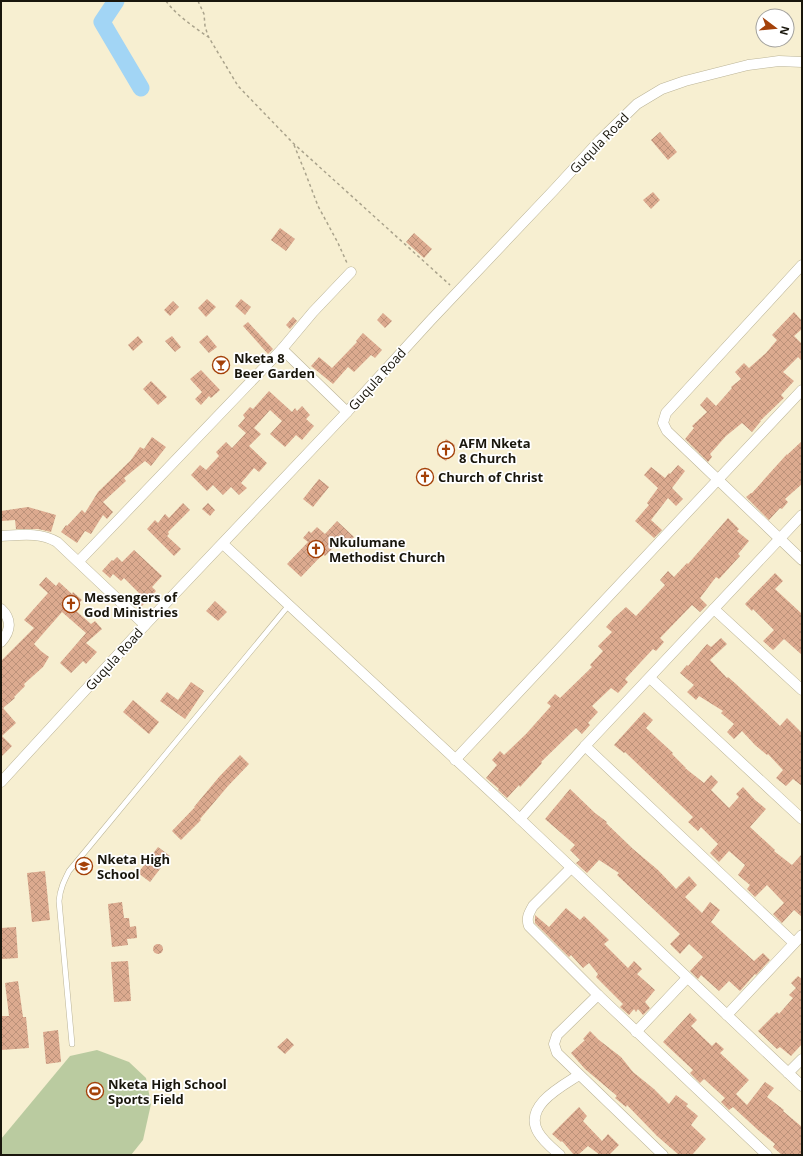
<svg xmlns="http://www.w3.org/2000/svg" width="803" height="1156" viewBox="0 0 803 1156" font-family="'Open Sans',sans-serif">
<defs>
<pattern id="building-cross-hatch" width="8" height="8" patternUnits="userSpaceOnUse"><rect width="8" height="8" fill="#dcaa8f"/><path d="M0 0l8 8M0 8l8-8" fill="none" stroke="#bc927a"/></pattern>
</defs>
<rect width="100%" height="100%" fill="#f7efd1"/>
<polygon fill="#bacba0" points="97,1050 129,1062 146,1078 151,1104 143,1140 131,1155 1,1155 1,1139 70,1056"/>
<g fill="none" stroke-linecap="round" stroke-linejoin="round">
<polyline stroke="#a2d5f5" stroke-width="17" points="116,1 102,22 141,88"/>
</g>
<g fill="url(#building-cross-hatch)">
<polygon points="660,132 677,152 668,160 651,140"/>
<polygon points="653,192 660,200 651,209 643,200"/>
<polygon points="280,228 295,239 286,251 271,240"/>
<polygon points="414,233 432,249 424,258 406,242"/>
<polygon points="207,299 216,307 206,317 198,308"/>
<polygon points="241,299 251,307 245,315 235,306"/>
<polygon points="173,301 179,307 170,316 164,310"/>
<polygon points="794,312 802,321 802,329 794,336 802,344 802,361 798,357 783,372 794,381 781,395 784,398 760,421 761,421 752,432 742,423 726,436 710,454 712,457 708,462 685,439 694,428 692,426 707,412 700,405 707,397 716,406 732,388 731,387 741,379 735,372 744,363 749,368 766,353 777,340 772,335"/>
<polygon points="383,313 392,321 385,328 377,320"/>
<polygon points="293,317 297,321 290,329 286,325"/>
<polygon points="248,322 273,349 268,354 243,326"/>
<polygon points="363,333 382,350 375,358 371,355 354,372 348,367 333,384 311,366 319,357 332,368 357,342 356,341"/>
<polygon points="207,335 217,347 209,353 199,342"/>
<polygon points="138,336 143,342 133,351 128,345"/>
<polygon points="172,336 181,347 175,352 165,341"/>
<polygon points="201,370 220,390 211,398 209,396 201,405 195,399 202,392 190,379"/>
<polygon points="151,381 167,397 158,405 143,389"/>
<polygon points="269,391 292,412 295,408 297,411 302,406 310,415 306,419 314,426 302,440 296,435 285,447 270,434 282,421 270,410 254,428 261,434 249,446 267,463 259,472 254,468 241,483 247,488 239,495 231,487 223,495 213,485 207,491 191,475 200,465 206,470 219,456 216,452 226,442 232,448 246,433 238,426 245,418 243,415 250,407 253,409"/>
<polygon points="152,437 166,447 151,466 145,461 124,478 126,481 103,502 113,512 107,519 103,515 91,534 85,531 77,543 61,532 66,525 67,526 82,510 85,513 98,492 131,460 140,447 144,449"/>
<polygon points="446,439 455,445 446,461 437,455"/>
<polygon points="802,441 802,484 785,499 788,502 782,509 780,508 769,520 746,497 751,493 752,493 787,454 787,455"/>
<polygon points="678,465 685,471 672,488 683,499 676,506 668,498 651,520 662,530 654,538 635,521 649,505 647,503 658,488 644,475 651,467 665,478 669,473 670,474"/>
<polygon points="425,471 431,476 425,483 419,478"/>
<polygon points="319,479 329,487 313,507 303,499"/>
<polygon points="183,503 190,510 168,532 169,534 167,536 181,549 174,556 147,529 155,520 158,523 165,514 169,518"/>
<polygon points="208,503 215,510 210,516 202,509"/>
<polygon points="28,507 56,515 51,532 38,529 16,529 15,520 1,521 1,511"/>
<polygon points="728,518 739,529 737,531 749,541 738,554 740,556 719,579 716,577 700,598 707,605 700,612 692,605 660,638 664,642 656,651 653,649 625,679 628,682 618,693 611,688 592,706 598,712 588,723 590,725 582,734 576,728 541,762 542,763 520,787 519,785 507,798 498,790 499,789 486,778 497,765 492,760 500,751 504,755 526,734 551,706 547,703 555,694 560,698 592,667 590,665 603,651 598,646 612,632 606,627 614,618 626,607 636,616 665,585 660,580 668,571 674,577 687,563 688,564"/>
<polygon points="337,521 354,537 344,547 339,542 325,556 323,554 301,577 287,564 308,542 303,538 309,531 311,533 317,527 325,534"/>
<polygon points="134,550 162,576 152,587 156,591 142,606 134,598 139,593 124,578 121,581 113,574 110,578 102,571 112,560 113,561 117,557 122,562"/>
<polygon points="775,573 783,581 775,589 802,614 802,655 784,639 773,650 763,641 774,630 753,609 752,611 745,604"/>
<polygon points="46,577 56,586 59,582 72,594 73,592 82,600 74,609 91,624 95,621 102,629 86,643 97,652 86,664 83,661 71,673 60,663 86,633 62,612 34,644 41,651 49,657 43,667 24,684 25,686 14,697 15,698 3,708 16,723 2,736 12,746 1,757 1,661 34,628 24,620 48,593 39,585"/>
<polygon points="215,601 227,612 218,621 206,611"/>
<polygon points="721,638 727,644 710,660 727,678 728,677 736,684 780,726 787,718 802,733 802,786 793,779 786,786 776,778 783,770 768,754 767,755 755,745 742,731 734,739 727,732 734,724 721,713 723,711 699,696 696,700 687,692 694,685 680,673 687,665 688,666 707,644 711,647"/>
<polygon points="191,682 204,691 185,719 160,701 167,692 178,700"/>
<polygon points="133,700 159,722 149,734 123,712"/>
<polygon points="644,712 653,720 646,728 673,753 672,754 686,768 685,768 704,783 711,775 718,782 711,790 729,808 739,797 736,794 743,787 755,800 766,809 750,827 775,850 774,851 792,865 802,854 802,917 794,910 782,923 773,914 784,903 767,885 755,897 747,889 750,885 738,875 745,865 729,851 719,862 710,853 718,844 701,827 698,831 688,822 693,817 625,752 624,753 614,745"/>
<polygon points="240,755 249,764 228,786 200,819 201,820 181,840 172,831 195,807 194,807 219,777"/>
<polygon points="570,789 595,813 607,822 606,823 633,849 658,870 676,889 689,876 697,885 685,897 702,913 710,902 720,910 711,922 754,961 763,953 770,960 756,975 755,974 740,991 729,981 719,991 701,975 698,979 690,971 703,957 689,944 680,954 670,944 680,934 617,875 619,873 599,860 587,873 576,863 580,860 570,850 575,845 545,819"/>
<polygon points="158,847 170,856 150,882 138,873"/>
<polygon points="45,871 50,920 32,922 27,873"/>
<polygon points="122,902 124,918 129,918 130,927 136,926 137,938 127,939 128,945 112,947 108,904"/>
<polygon points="566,908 580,920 584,916 609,940 604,944 628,968 634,961 642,969 637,974 655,990 645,1002 650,1008 643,1015 638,1009 636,1012 634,1009 629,1015 620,1007 623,1004 596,977 598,974 589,963 583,968 571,955 569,957 535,923 535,915 549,927"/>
<polygon points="16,927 18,958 2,959 1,928"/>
<circle cx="158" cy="949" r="5"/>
<polygon points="128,961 131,1001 114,1002 111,962"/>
<polygon points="798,976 802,979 802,1044 791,1056 780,1047 777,1049 758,1031 777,1012 779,1014 793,998 789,995 796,988 791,983"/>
<polygon points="18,981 23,1017 26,1017 29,1048 1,1050 1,1016 9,1016 5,983"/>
<polygon points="690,1013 697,1020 691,1026 712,1046 716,1042 724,1049 720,1053 749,1080 736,1094 747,1105 765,1082 774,1088 767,1097 784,1110 783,1111 802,1127 802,1155 782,1155 773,1147 775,1144 758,1130 733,1107 729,1110 721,1102 725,1098 704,1079 700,1083 690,1073 693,1070 663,1042"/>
<polygon points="58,1030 61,1062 46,1064 43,1032"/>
<polygon points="590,1031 599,1040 621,1057 633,1072 654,1089 669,1104 676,1095 688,1104 686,1106 698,1116 691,1125 706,1139 692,1155 679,1155 657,1136 627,1105 626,1107 615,1098 617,1096 585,1069 571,1053 585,1040 583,1039"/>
<polygon points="287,1038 294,1045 285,1054 277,1047"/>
<polygon points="579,1107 587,1116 583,1121 602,1141 608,1134 619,1145 609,1155 600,1155 588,1146 578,1155 574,1155 562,1141 561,1142 552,1134"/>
</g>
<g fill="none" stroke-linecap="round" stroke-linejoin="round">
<g stroke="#bbb497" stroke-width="6">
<path id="service" d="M72,1044l-13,-143c1,-12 5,-20 10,-30l220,-266"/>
</g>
<g stroke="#bbb497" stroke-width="11">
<g id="minor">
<polyline points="802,265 666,413 663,423 667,431 802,560"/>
<polyline points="282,349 313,312 351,272"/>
<path d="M1,536c20,-1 39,-4 56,6l88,83"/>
<polyline points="223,544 520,819 802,1086"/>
<polyline points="79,561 282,349 347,412"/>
<path d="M1,609c11,10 10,22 0,33"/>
<polyline points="714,609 802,690"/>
<polyline points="650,678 802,819"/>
<polyline points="585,746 794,943"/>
<polyline points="455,760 802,390"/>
<polyline points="1,782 145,625 347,412 430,321 554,190 600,140 637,104 662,89 685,81 748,65 779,61 802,62"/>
<polyline points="520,819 585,746 802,515"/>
<path d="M571,868l-38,38c-4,7 -7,12 -4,20l69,69 169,160"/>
<polyline points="598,995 557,1035 554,1044 557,1053 663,1155"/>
<polyline points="727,1015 802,935"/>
<polyline points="636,1032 687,978"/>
<polyline points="788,1073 802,1059"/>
<path d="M560,1155c-8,-7 -17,-14 -22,-23 -15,-26 24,-46 41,-57"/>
</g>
</g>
<g stroke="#aaa38c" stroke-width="1.5" stroke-dasharray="3 3" stroke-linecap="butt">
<path d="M166,1c11,15 27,25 42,36"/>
<polyline points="198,1 204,14 205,26 208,36 238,86 293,143 450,285"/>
<polyline points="294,145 305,172 318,206 338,243 347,263"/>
</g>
<use href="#service" stroke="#fff" stroke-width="5"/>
<use href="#minor" stroke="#fff" stroke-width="10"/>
</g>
<defs>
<g id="bar-ring" transform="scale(0.9)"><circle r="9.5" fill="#fff" stroke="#a44109" stroke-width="1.5"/><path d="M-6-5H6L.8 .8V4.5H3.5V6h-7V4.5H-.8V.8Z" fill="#a44109"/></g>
<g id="church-ring" transform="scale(0.9)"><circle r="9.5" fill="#fff" stroke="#a44109" stroke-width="1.5"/><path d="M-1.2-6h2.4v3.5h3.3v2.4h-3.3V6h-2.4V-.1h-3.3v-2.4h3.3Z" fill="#a44109"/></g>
<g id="school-ring" transform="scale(0.9)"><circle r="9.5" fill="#fff" stroke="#a44109" stroke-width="1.5"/><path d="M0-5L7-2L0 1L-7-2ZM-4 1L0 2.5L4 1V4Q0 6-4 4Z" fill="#a44109"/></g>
<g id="stadium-ring" transform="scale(0.9)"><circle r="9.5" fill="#fff" stroke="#a44109" stroke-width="1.5"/><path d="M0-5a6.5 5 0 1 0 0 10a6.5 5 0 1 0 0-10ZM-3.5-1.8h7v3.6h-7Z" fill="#a44109"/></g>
</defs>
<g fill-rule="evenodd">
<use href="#bar-ring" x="221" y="365"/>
<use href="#church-ring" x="446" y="450"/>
<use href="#church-ring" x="425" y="477"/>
<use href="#church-ring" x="316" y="549"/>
<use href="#church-ring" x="71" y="604"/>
<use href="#school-ring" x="84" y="866"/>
<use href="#stadium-ring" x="95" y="1091"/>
</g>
<g text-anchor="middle" stroke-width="3.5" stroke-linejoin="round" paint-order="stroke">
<g font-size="13" fill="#19160c" stroke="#fff">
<text transform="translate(599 143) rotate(-46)" y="5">Guqula Road</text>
<text transform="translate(377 379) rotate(-48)" y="5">Guqula Road</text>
<text transform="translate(114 659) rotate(-48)" y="5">Guqula Road</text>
</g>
<g font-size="13" font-weight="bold" fill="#19160c" stroke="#fff" text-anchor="start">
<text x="234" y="363">Nketa 8<tspan x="234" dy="15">Beer Garden</tspan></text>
<text x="459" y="448">AFM Nketa<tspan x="459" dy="15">8 Church</tspan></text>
<text x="438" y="482">Church of Christ</text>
<text x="329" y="547">Nkulumane<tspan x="329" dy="15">Methodist Church</tspan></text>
<text x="84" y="602">Messengers of<tspan x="84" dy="15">God Ministries</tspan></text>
<text x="97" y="864">Nketa High<tspan x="97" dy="15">School</tspan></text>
<text x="108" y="1089">Nketa High School<tspan x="108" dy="15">Sports Field</tspan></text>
</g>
</g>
<rect width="803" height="1156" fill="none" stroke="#19160c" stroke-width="4"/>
<g transform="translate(775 28) rotate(106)"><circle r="19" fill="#ffffff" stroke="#a3a29e"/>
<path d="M0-3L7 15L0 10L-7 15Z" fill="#a44109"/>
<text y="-6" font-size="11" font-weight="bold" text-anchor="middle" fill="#19160c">N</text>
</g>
</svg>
